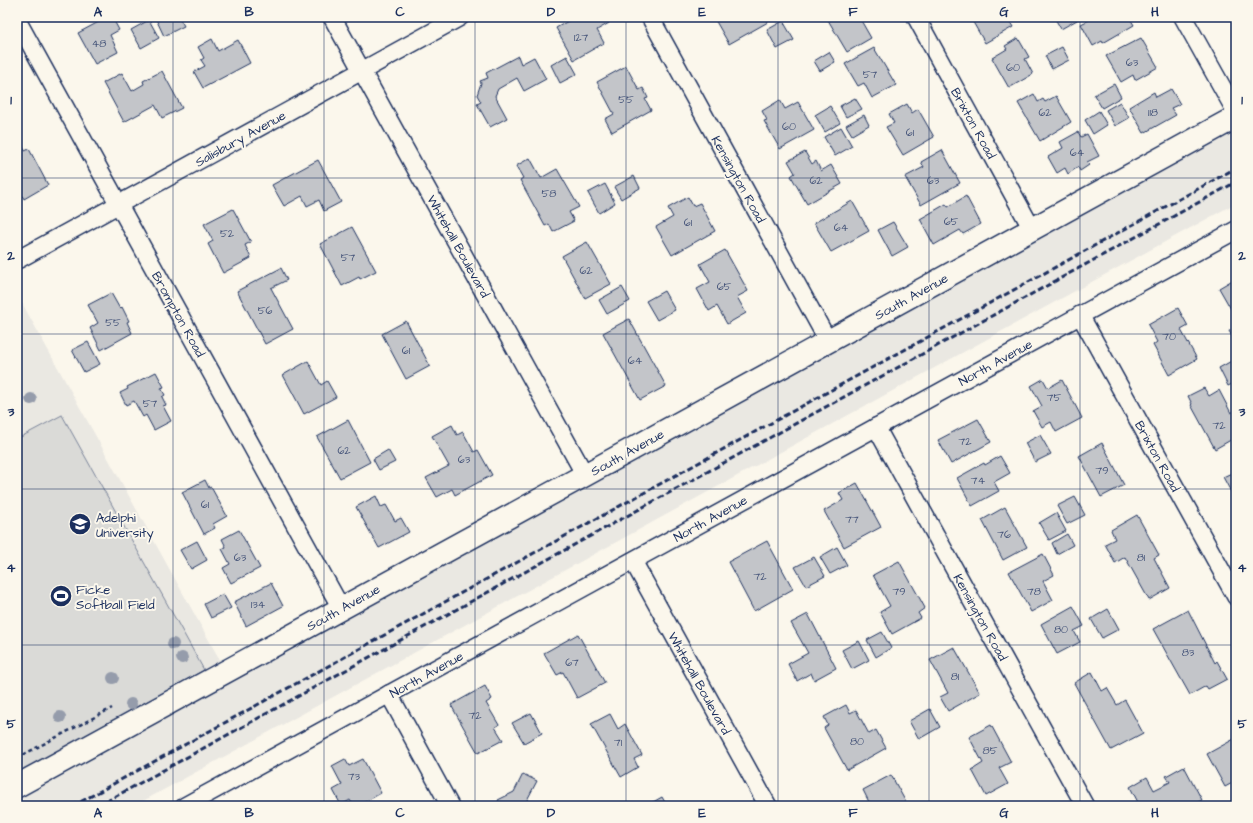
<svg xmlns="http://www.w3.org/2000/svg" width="1253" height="823" viewBox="0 0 1253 823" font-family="'Architects Daughter',sans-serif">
<rect width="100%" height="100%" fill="#fbf7ec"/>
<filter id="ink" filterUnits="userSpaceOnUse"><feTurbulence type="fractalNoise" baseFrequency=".025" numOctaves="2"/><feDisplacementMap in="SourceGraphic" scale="8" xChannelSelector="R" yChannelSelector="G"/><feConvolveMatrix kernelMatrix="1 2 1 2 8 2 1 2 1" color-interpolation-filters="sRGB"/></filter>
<g filter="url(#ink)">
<polygon fill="#eae8e2" points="1236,113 1236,203 134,806 17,806 17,294 226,671"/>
<polygon fill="#dadad7" stroke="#7a849a" points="62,415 204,670 17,773 17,439"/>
<g fill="#c3c5c9" stroke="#1b2f5e">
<polygon points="108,17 112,17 119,30 110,35 118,52 95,64 78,33"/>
<polygon points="155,17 179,17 184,26 164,36"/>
<polygon points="575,17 606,17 609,23 597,30 604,43 574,60 556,28"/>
<polygon points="717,17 766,17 768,22 729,44 714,18"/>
<polygon points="830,17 859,17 871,38 847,52 828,20 831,19"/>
<polygon points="970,17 1007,17 1013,27 985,43"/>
<polygon points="1054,17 1076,17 1077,20 1061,29"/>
<polygon points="1088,17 1129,17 1134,25 1103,43 1102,41 1093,46 1081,24 1089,20"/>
<polygon points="149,20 159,38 141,48 131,30"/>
<polygon points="783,21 794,40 777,49 767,30"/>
<polygon points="1018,38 1029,57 1025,59 1033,74 1009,88 992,58 1007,49 1005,46"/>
<polygon points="1141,38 1158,67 1135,80 1133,75 1121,82 1106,56"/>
<polygon points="212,39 218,51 238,40 250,63 203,88 194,72 205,66 201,60 204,58 198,47"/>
<polygon points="1062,47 1069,60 1052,69 1045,56"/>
<polygon points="874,48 896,85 872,98 864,83 858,86 845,64"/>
<polygon points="829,52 835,62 820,71 814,61"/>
<polygon points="518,56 521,64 534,57 546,79 524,91 517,78 498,89 495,96 507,118 490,127 477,104 481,102 477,95 481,83 480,81 488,78 486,73"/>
<polygon points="567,56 577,74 560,83 551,65"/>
<polygon points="626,66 639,90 643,88 648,98 645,99 651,110 612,132 605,119 614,114 597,82"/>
<polygon points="162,71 182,108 162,118 155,105 124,122 103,83 122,73 132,91 144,84 143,81"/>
<polygon points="1114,84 1121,97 1102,108 1094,95"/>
<polygon points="1171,89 1180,104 1171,108 1176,115 1144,133 1129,107 1154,92 1156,97"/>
<polygon points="1034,94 1038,102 1043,99 1045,102 1056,96 1071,122 1040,141 1018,103"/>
<polygon points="855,98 862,109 846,117 840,106"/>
<polygon points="780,100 785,109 798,102 814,130 780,149 764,121 767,120 762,111"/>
<polygon points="1120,102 1129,118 1115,126 1106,110"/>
<polygon points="907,104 912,113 918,109 934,137 903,155 886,127 894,123 889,114"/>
<polygon points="830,106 840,123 825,132 815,115"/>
<polygon points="1099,111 1107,125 1093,134 1085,120"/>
<polygon points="864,115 869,125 852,135 846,125"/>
<polygon points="841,127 852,146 835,156 824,137"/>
<polygon points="1078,132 1081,137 1087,134 1099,156 1087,162 1089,165 1080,171 1078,167 1068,174 1065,168 1057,173 1048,157 1063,148 1060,142"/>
<polygon points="20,141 25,151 29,149 48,185 24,199 17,186 17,142"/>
<polygon points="942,150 960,183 921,205 905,177 924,167 921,162"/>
<polygon points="805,152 812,164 816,161 821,171 831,165 842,184 807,204 791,176 795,173 788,161"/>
<polygon points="530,158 541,178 557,169 579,207 569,212 574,221 553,232 549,224 545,226 520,180 523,178 516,166"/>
<polygon points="318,160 341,202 324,211 319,200 307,206 302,196 284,206 272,185"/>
<polygon points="634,176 640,188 621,199 614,187"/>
<polygon points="605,184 615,203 599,213 588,193"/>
<polygon points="966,196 981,224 963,234 960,230 934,245 920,219 946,204 948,207"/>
<polygon points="688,197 693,206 700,203 715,231 672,255 656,227 673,217 668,208"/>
<polygon points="852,201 869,231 831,252 814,223"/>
<polygon points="233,209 251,242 245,245 251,258 223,273 208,244 213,241 204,224"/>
<polygon points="893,222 908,247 892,256 878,230"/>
<polygon points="352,227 376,271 360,279 359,277 342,286 320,244"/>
<polygon points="587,242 611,284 585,298 562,256"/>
<polygon points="725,250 748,291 737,297 746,313 727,324 717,306 709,311 697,289 710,282 700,264"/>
<polygon points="281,268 287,280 271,288 293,329 265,344 237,291"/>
<polygon points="1236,278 1236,316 1235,316 1219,288"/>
<polygon points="622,287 630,301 607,314 599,300"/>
<polygon points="664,291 675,310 657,320 646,301"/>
<polygon points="111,293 120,309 122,307 129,321 127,322 132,333 101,350 90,328 98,323 88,305"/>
<polygon points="1178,308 1188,326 1181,330 1197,359 1169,375 1153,345 1157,342 1148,325"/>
<polygon points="629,319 666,386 640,400 603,333"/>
<polygon points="406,321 430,366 406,379 382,334"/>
<polygon points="1236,328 1236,343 1229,331"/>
<polygon points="88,342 100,364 84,372 72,350"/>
<polygon points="1235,359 1236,361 1236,382 1228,386 1219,368"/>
<polygon points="308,361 321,385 327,381 336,397 304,414 283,375"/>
<polygon points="156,372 164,387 161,388 165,395 162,397 166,405 163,406 171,421 154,430 146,415 143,417 134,401 126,405 120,393 128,389 127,387"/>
<polygon points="1043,379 1048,388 1062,380 1082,418 1056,432 1051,422 1042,427 1033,411 1042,406 1031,386"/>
<polygon points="1204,388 1209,396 1219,390 1231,413 1236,410 1236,437 1215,449 1191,405 1192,404 1188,396"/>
<polygon points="978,419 991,442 951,464 938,440"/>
<polygon points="348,420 370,462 340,478 317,437"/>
<polygon points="452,425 457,435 463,432 474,452 478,450 492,475 455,495 452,489 437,497 426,478 449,466 432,436"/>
<polygon points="1040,435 1051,454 1035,462 1025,443"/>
<polygon points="1102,443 1124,485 1101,497 1079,456"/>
<polygon points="388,450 395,462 379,470 373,459"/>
<polygon points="1000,456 1010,473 994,482 999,491 972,506 957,478 984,463 985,465"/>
<polygon points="1236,471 1236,501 1223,477"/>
<polygon points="205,480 209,488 211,487 227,516 213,524 215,528 204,534 182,492"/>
<polygon points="857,483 881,527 844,547 824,511 843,500 839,493"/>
<polygon points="376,496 381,507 386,505 395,521 401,518 409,532 379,548 356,507"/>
<polygon points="1075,497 1085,515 1067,524 1057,506"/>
<polygon points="1005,507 1027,547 1003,560 982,520"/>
<polygon points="1056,513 1066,531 1049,540 1039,523"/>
<polygon points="1137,515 1159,555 1154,558 1170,588 1149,600 1125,557 1115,563 1105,544 1115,539 1111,530"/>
<polygon points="239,530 260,568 231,583 223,568 230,564 222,549 226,547 222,539"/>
<polygon points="1067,534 1073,545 1057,554 1052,543"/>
<polygon points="197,541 207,560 191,569 180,550"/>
<polygon points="767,541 793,589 754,611 728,562"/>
<polygon points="837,547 847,565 830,574 820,557"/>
<polygon points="1043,554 1054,575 1043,581 1053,600 1031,612 1009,572"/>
<polygon points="814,557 825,576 806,586 795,567"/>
<polygon points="899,561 925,608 918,613 921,618 892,634 880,612 890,606 873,575"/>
<polygon points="271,583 283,606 246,626 234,602"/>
<polygon points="223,594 231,608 211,618 204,604"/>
<polygon points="1073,606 1084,626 1074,631 1080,642 1057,654 1041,624"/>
<polygon points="1108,609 1119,629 1102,638 1091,619"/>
<polygon points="1188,610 1215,663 1217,661 1227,679 1208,689 1206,686 1190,695 1153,629"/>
<polygon points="808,614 836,668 814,680 811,673 797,681 788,664 808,653 791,623"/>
<polygon points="882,632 891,648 876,657 867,640"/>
<polygon points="578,634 605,683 577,698 563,672 557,675 544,653"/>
<polygon points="859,641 869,660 852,669 842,650"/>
<polygon points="954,647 980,693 948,711 940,697 948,693 930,660"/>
<polygon points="1092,672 1102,691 1107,688 1117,705 1125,700 1143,733 1111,750 1074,683"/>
<polygon points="485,686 492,699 486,703 499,725 495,727 503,740 478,753 451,705"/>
<polygon points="846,705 850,713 856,710 869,734 876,730 886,748 847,770 824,728 828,725 824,717"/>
<polygon points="930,709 940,727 919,739 909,721"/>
<polygon points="531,713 542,733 524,743 512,723"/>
<polygon points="610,714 618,729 625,724 642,755 634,759 638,767 621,777 591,724"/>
<polygon points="991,725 1011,762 999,768 1008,784 986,796 972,770 983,763 969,737"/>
<polygon points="1236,738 1236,781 1225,787 1207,754"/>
<polygon points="345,759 349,766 363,759 381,793 358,806 354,806 350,800 341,805 333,790 342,785 332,766"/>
<polygon points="1184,766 1202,800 1191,806 1140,806 1130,787 1147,777 1154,790 1170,782 1166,776"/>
<polygon points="523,774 537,781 527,800 530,806 501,806 498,800 514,792"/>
<polygon points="891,775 908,806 865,806 864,804 869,802 863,790"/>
<polygon points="662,797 667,806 668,805 669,806 646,806"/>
</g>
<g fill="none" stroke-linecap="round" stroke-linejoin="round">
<g stroke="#1b2f5e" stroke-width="20">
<g id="minor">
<polyline points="332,17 585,475"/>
<polyline points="650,17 828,341"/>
<polyline points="916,17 1032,229"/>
<polyline points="1183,17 1236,112"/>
<polyline points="17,20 341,608"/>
<polyline points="19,259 460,17"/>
<polyline points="1080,315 1236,597"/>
<polyline points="876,427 1085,806"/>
<polyline points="633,561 768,806"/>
<polyline points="389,694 450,806"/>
<polyline points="185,806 1236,230"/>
</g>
</g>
<g stroke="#1b2f5e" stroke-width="25">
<polyline id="tertiary" points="17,786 585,475 1236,117"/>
</g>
<polyline stroke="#1b2f5e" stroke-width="2.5" stroke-dasharray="4 3" stroke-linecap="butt" points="17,758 112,708"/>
<use href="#minor" stroke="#fbf7ec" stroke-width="17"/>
<use href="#tertiary" stroke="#fbf7ec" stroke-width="22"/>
<g stroke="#1b2f5e" stroke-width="3" stroke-dasharray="6 3" stroke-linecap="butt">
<polyline points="73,806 1236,168"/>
<polyline points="98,806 1236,182"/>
</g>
</g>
<g fill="#959cab">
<circle cx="31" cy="399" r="6"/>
<circle cx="173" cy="644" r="6"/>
<circle cx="182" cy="658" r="6"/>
<circle cx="113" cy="678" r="6"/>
<circle cx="131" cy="704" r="6"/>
<circle cx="60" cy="717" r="6"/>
</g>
</g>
<path fill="none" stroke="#1b2f5e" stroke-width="1" stroke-opacity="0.55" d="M173,17v789M324,17v789M475,17v789M626,17v789M778,17v789M929,17v789M1080,17v789M17,178h1219M17,334h1219M17,489h1219M17,645h1219"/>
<defs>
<g id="university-disc" transform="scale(1.15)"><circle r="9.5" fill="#1b2f5e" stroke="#fbf7ec"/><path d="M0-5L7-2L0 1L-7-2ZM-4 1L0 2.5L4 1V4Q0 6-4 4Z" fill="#fff"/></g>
<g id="stadium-disc" transform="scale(1.15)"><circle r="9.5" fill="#1b2f5e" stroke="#fbf7ec"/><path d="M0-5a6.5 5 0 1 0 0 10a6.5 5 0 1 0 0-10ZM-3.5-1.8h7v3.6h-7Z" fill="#fff"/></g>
</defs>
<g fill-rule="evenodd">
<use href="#university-disc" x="80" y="524"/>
<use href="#stadium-disc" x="61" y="596"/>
</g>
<g text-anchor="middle" stroke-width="4" stroke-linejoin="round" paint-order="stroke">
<g font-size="11" fill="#455479">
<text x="581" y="41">127</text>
<text x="99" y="47">48</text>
<text x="1132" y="66">63</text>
<text x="1013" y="71">60</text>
<text x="870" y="78">57</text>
<text x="626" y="103">55</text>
<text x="1045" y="116">62</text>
<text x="1153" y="116">118</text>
<text x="789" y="130">60</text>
<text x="910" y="136">61</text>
<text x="1077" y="156">64</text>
<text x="816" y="184">62</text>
<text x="933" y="184">63</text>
<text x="549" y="197">58</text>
<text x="951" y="225">65</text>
<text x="688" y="226">61</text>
<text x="841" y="231">64</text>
<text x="227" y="237">52</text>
<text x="348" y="261">57</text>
<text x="586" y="274">62</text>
<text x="724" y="290">65</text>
<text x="265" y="314">56</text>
<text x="113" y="326">55</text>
<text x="1169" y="340">70</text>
<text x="406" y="354">61</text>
<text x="635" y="364">64</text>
<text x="1054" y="401">75</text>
<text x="150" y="407">57</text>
<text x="1219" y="429">72</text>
<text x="965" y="445">72</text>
<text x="344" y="454">62</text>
<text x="464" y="463">63</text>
<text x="1102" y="474">79</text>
<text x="978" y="484">74</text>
<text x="205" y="508">61</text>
<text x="852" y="523">77</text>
<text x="1004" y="538">76</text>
<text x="240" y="561">63</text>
<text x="1141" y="561">81</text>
<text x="760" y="580">72</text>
<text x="899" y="595">79</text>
<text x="1034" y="595">78</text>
<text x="258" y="608">134</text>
<text x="1061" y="633">80</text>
<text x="1188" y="656">83</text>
<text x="572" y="666">67</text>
<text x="955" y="680">81</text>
<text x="475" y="719">72</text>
<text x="857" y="745">80</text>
<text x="618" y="746">71</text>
<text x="990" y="754">85</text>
<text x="354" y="780">73</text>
</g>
<g font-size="13" fill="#1b2f5e" stroke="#fbf7ec">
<text transform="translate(974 123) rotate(61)" y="5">Brixton Road</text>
<text transform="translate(240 138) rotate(-29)" y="5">Salisbury Avenue</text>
<text transform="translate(739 179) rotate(61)" y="5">Kensington Road</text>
<text transform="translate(459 246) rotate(61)" y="5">Whitehall Boulevard</text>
<text transform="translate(911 296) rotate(-29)" y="5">South Avenue</text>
<text transform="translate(179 314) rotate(61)" y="5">Brompton Road</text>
<text transform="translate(995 362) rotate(-29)" y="5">North Avenue</text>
<text transform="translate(627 452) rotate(-29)" y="5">South Avenue</text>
<text transform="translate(1158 456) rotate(61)" y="5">Brixton Road</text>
<text transform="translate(710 518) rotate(-29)" y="5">North Avenue</text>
<text transform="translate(343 607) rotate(-29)" y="5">South Avenue</text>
<text transform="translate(981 617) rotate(61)" y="5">Kensington Road</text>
<text transform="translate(426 674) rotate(-29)" y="5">North Avenue</text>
<text transform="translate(700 683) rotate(61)" y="5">Whitehall Boulevard</text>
</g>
<g font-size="13" fill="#1b2f5e" stroke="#fbf7ec" text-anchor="start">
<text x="96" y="522">Adelphi<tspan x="96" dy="15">University</tspan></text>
<text x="76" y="594">Ficke<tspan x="76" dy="15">Softball Field</tspan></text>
</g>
</g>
<rect width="1253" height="823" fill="none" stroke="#fbf7ec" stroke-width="44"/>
<rect x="22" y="22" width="1209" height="779" fill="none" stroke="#1b2f5e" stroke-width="1.5"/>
<g font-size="13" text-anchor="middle" font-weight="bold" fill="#1b2f5e">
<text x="98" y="16">A</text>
<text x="249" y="16">B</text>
<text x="400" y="16">C</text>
<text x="551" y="16">D</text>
<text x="702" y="16">E</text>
<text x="853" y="16">F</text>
<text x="1004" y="16">G</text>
<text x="1155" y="16">H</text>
<text x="11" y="104">1</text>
<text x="1242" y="104">1</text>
<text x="11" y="260">2</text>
<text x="1242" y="260">2</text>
<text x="11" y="416">3</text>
<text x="1242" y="416">3</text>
<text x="11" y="572">4</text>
<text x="1242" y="572">4</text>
<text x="11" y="728">5</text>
<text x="1242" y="728">5</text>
<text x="98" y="817">A</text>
<text x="249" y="817">B</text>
<text x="400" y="817">C</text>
<text x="551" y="817">D</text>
<text x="702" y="817">E</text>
<text x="853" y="817">F</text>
<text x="1004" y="817">G</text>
<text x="1155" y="817">H</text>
</g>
</svg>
